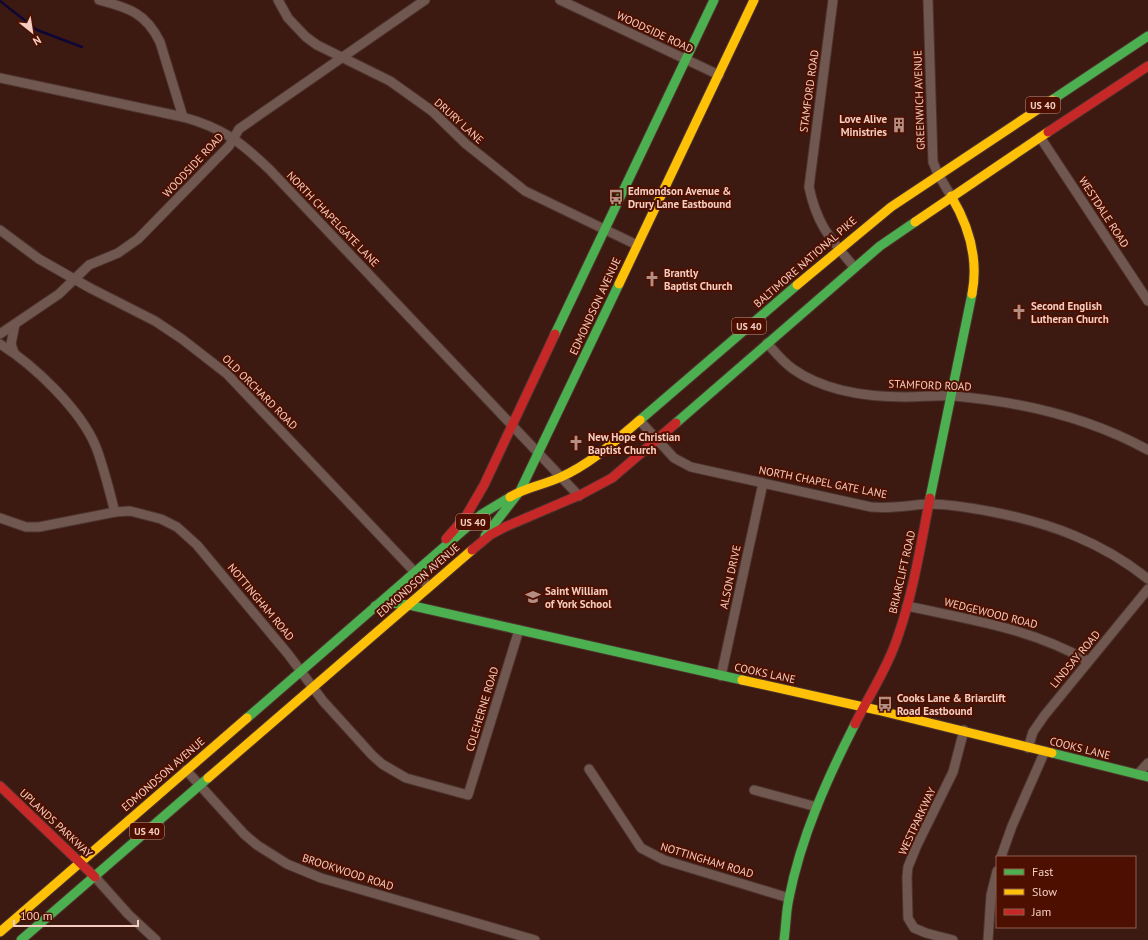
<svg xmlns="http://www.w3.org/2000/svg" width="1148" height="940" viewBox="0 0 1148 940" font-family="'PT Sans',sans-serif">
<rect width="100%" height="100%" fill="#3c1a12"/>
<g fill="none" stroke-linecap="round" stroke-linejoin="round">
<polyline stroke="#100635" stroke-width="2.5" points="0,1 37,30 82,47"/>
<g stroke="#4e342f" stroke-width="11">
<g id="street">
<path d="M99,0c30,8 47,13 61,42l23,75"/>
<polyline points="278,0 288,18 306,37 317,45 390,81 432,111 466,144 525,191 637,245"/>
<polyline points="560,0 719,75"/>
<path d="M833,0l-24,187c8,38 21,51 45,80"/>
<polyline points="928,0 933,162 938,174 951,196"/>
<path d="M0,78l183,39c40,11 58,25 87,53l309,326"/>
<polyline points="1040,137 1148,301"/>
<polyline points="0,230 39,259 90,288 155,321 182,339 227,374 429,587"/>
<polyline points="0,334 59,294 89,265 118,253 138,239 229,146 239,129 425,0"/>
<path d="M767,343c8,9 16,19 26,26 31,22 76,28 113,28 16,0 32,-2 48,-1 68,6 134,21 194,54"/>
<path d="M0,344c34,21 81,66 96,103 8,21 13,43 19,65"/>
<polyline points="14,353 11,344 15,324"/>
<path d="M640,421l34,37 17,9 180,40c22,2 38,-2 58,-3 21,0 43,4 64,8 57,11 109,30 155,67"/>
<polyline points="0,518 26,527 39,527 115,512 130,511 161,519 177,527 197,545 288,654 323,701 372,755 382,764 406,778 468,795 519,630"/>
<path d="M907,606c64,14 123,22 181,55"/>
<polyline points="721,676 763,483"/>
<polyline points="1028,748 1033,732 1044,716 1148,589"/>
<polyline points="589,769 641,848 664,860 789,898"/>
<polyline points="186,770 244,834 257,845 287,864 321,878 535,940"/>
<polyline points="1138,774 1148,763"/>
<polyline points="754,790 817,807"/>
<polyline points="1001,857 1012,826 1045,751"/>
<polyline points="95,877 128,914 156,940"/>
<polyline points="953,940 926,933 914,928 908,918 907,877 908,867 917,845 953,772 964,730"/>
<polyline points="988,940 991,895 997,871"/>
</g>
</g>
<g stroke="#4e342f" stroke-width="11">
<g id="fast">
<polyline points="1052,100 1148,36"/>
<polyline points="555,334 714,0"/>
<polyline points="640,420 797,285"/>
<polyline points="676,423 880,246 915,222"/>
<polyline points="930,498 972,294"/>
<polyline points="485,536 520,491 619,284"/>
<polyline points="375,606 390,603 409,605 742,680"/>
<polyline points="247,718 482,514 510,497"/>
<polyline points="1052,753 1148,777"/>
<polyline points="21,940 208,778"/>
<path d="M784,940c2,-14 2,-29 5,-42 12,-61 38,-119 66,-174"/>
</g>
</g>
<g stroke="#4e342f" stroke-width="11">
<g id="slow">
<path d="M951,196c18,30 28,62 21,98"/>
<polyline points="915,222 1048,132"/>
<polyline points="619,284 754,0"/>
<polyline points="797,285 891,207 1052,100"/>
<path d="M510,497c16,-10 34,-12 51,-20 31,-14 54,-36 79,-57"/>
<polyline points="742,680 877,710 1052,753"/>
<polyline points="208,778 472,550"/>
<polyline points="0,932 247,718"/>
</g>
</g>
<g stroke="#4e342f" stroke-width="11">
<g id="jam">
<polyline points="1048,132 1148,66"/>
<polyline points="446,539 466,516 484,485 555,334"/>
<polyline points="472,550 490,535 505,527 582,494 612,478 676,423"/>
<path d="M855,724c15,-30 34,-59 44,-91 15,-44 22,-90 31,-135"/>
<polyline points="0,786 95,877"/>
</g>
</g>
<use href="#street" stroke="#705750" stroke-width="9"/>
<use href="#fast" stroke="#4caf50" stroke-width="9"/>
<use href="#slow" stroke="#ffc107" stroke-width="9"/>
<use href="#jam" stroke="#c62828" stroke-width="9"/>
</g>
<defs>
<g id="building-bare" transform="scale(1.2)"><path d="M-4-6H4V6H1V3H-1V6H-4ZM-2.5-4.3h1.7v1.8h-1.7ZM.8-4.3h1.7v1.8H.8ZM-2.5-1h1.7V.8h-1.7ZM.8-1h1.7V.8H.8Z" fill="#b48e83" stroke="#4d1000" stroke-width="2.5" paint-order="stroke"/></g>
<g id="bus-bare" transform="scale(1.2)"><path d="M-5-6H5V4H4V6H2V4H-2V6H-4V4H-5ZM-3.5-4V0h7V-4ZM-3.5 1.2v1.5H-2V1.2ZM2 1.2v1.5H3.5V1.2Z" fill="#b48e83" stroke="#4d1000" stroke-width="2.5" paint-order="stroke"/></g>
<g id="church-bare" transform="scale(1.2)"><path d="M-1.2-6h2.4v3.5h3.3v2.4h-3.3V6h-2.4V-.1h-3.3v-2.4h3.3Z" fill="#b48e83" stroke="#4d1000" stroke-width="2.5" paint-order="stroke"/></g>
<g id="school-bare" transform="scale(1.2)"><path d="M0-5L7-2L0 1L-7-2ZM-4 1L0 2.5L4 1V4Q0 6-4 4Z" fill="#b48e83" stroke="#4d1000" stroke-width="2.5" paint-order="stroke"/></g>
</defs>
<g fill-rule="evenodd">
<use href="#building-bare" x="899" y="125"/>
<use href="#bus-bare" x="616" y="197"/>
<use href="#church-bare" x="652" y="279"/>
<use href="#church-bare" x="1019" y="312"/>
<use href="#church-bare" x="576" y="443"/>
<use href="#school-bare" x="533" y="597"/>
<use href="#bus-bare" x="885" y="704"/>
</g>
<g text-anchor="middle" stroke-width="4" stroke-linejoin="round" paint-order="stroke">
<g fill="#4d1000" stroke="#c29486" stroke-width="1">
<rect x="1026" y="97" width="34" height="16" rx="3"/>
<rect x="732" y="318" width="34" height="16" rx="3"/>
<rect x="456" y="514" width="34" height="16" rx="3"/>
<rect x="130" y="823" width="34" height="16" rx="3"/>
</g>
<g font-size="10" font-weight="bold" fill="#f4cdc0">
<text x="1043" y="109">US 40</text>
<text x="749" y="330">US 40</text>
<text x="473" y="526">US 40</text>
<text x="147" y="835">US 40</text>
</g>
<g font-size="11" fill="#f4cdc0" stroke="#4d1000">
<text transform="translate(655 32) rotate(25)" y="4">WOODSIDE ROAD</text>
<text transform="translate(809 91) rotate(-82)" y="4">STAMFORD ROAD</text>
<text transform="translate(919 100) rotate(-92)" y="4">GREENWICH AVENUE</text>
<text transform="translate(459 121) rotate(42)" y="4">DRURY LANE</text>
<text transform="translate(193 165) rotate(-47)" y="4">WOODSIDE ROAD</text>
<text transform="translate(1104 212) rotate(57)" y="4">WESTDALE ROAD</text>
<text transform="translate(333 219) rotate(46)" y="4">NORTH CHAPELGATE LANE</text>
<text transform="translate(805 262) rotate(-41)" y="4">BALTIMORE NATIONAL PIKE</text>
<text transform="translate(595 306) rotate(-65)" y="4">EDMONDSON AVENUE</text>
<text transform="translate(930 385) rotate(2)" y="4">STAMFORD ROAD</text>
<text transform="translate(260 392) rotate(45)" y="4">OLD ORCHARD ROAD</text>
<text transform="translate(823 482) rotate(11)" y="4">NORTH CHAPEL GATE LANE</text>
<text transform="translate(902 572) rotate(-77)" y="4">BRIARCLIFT ROAD</text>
<text transform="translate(730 577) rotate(-78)" y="4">ALSON DRIVE</text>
<text transform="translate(418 580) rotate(-41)" y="4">EDMONDSON AVENUE</text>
<text transform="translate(261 602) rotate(50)" y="4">NOTTINGHAM ROAD</text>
<text transform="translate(991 613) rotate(14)" y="4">WEDGEWOOD ROAD</text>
<text transform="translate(1075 659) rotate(-50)" y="4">LINDSAY ROAD</text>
<text transform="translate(765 673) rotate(12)" y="4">COOKS LANE</text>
<text transform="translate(482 709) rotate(-73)" y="4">COLEHERNE ROAD</text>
<text transform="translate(1080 748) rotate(14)" y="4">COOKS LANE</text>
<text transform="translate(163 774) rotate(-41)" y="4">EDMONDSON AVENUE</text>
<text transform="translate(917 821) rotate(-65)" y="4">WESTPARKWAY</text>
<text transform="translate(56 823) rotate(43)" y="4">UPLANDS PARKWAY</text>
<text transform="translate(707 860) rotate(17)" y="4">NOTTINGHAM ROAD</text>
<text transform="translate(348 872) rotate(18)" y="4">BROOKWOOD ROAD</text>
</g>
<g font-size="11" font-weight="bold" fill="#f4cdc0" stroke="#4d1000" text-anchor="start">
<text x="887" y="123" text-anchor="end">Love Alive<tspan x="887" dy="13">Ministries</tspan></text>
<text x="628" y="195">Edmondson Avenue &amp;<tspan x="628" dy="13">Drury Lane Eastbound</tspan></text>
<text x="664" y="277">Brantly<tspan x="664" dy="13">Baptist Church</tspan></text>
<text x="1031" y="310">Second English<tspan x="1031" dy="13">Lutheran Church</tspan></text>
<text x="588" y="441">New Hope Christian<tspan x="588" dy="13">Baptist Church</tspan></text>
<text x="545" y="595">Saint William<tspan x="545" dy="13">of York School</tspan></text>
<text x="897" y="702">Cooks Lane &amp; Briarclift<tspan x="897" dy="13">Road Eastbound</tspan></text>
</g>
</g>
<rect x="996" y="856" width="140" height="72" fill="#4d1000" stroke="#905c4d"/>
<rect x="1004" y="869" width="20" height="6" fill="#4caf50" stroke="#905c4d"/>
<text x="1032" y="876" font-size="12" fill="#f4cdc0">Fast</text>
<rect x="1004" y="889" width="20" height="6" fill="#ffc107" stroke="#905c4d"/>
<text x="1032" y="896" font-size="12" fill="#f4cdc0">Slow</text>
<rect x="1004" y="909" width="20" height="6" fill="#c62828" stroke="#905c4d"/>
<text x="1032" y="916" font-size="12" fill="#f4cdc0">Jam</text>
<g transform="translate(32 32) rotate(150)" stroke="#4d1000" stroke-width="3" paint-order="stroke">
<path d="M0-3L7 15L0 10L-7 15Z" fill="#f4cdc0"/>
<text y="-6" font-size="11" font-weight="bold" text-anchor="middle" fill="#f4cdc0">N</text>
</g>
<path d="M14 920v6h124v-6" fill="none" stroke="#f4cdc0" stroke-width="2"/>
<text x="20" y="920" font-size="12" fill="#f4cdc0" stroke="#4d1000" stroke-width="3" paint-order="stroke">100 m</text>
</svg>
